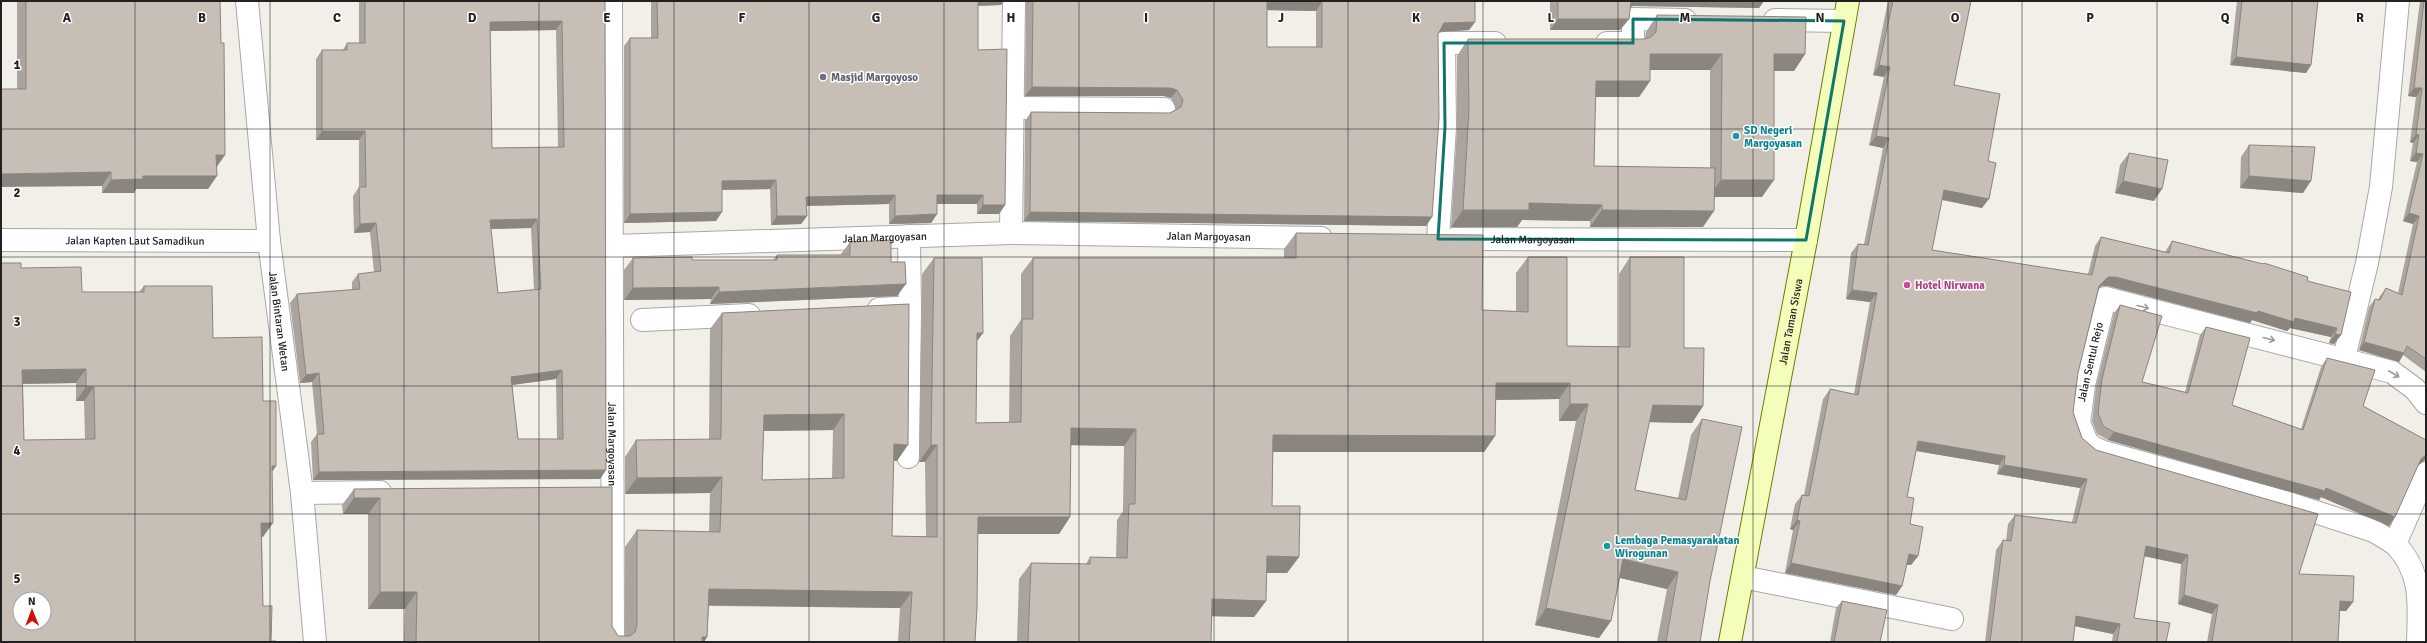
<svg xmlns="http://www.w3.org/2000/svg" width="2427" height="643" viewBox="0 0 2427 643" font-family="Signika,sans-serif">
<rect width="100%" height="100%" fill="#f2efe8"/>
<g fill="none" stroke-linecap="round" stroke-linejoin="round">
<g stroke="#a8a8a8" stroke-width="24">
<g id="minor">
<path id="s1" d="M247,1l22,240 33,252 13,149"/>
<path id="s2" d="M611,1l2,641"/>
<polyline points="1775,20 1844,21"/>
<polyline points="1607,43 1633,43 1633,19 1685,20"/>
<polyline points="1012,108 1164,109"/>
<polyline points="1011,233 1014,1"/>
<polyline points="909,236 910,311"/>
<polyline points="1438,239 1445,127 1444,43 1495,43"/>
<path id="s3" d="M1454,239l352,1"/>
<path id="s4" d="M1,240l268,1"/>
<path id="s5" d="M613,246l398,-13 310,5"/>
<polyline points="879,309 897,308 910,311 908,457"/>
<polyline points="642,320 749,315"/>
<polyline points="2344,358 2367,263 2381,187 2398,1"/>
<polyline points="2426,403 2415,389 2392,372 2105,298 2084,385 2079,423 2087,442 2094,448 2104,452 2288,503 2374,531 2395,544 2426,473"/>
<polyline points="302,493 380,492"/>
<path d="M2395,544c28,29 24,61 23,98"/>
<polyline points="1743,577 1952,619"/>
</g>
</g>
<g stroke="#698000" stroke-width="24">
<g id="secondary">
<path id="s6" d="M1730,642l76,-402 42,-239"/>
</g>
</g>
<use href="#minor" stroke="#fff" stroke-width="22"/>
<use href="#secondary" stroke="#f5fdbb" stroke-width="22"/>
</g>
<g fill="#aba39d" fill-rule="evenodd">
<polygon points="17,1 220,1 217,168 208,189 136,189 134,193 102,193 102,186 17,89"/>
<path d="M359,1h246l1,469 -6,9 -287,1 -2,-38 6,-8 -5,-52 -12,1 -10,-80 7,-9 55,-4v-8l6,-8 16,-2 -4,-40 -16,1 -1,-37 6,-9v-47h-43v-81l6,-9h21l4,-7h12zM556,30l2,117 -66,1 -2,-117zM531,228l3,62 -36,3 -7,-64zM556,379l1,60h-39l-6,-54z"/>
<polygon points="651,1 1004,1 1001,5 978,6 978,50 1005,205 999,214 977,214 977,204 937,204 937,214 931,223 889,224 889,204 807,206 807,216 801,224 771,225 770,189 722,190 716,221 624,223 624,46 630,38 651,38"/>
<path d="M1026,1h449v21l-6,8 -30,2 -1,2 -6,183 -6,9 -402,-5 1,-100 6,-9 139,1 6,-4 -5,-11 -7,-2h-139zM1267,10l49,1v36h-49z"/>
<polygon points="1550,1 1764,1 1759,8 1633,6 1630,8 1629,19 1620,30 1550,30"/>
<polygon points="1888,1 1971,1 1954,85 1988,161 1982,208 1942,200 1932,250 2088,274 2095,246 2101,237 2165,252 2172,241 2263,264 2264,263 2307,281 2341,335 2334,344 2329,343 2331,337 2290,328 2287,331 2252,320 2250,323 2108,286 2101,286 2099,289 2078,373 2073,412 2082,438 2096,450 2299,574 2353,602 2346,611 2340,611 2338,642 2207,642 2212,614 2178,604 2181,564 2144,556 2134,618 2166,642 2112,642 2113,634 2075,626 2073,642 1985,642 1996,550 2003,540 2006,541 2008,524 2015,515 2072,522 2080,488 1997,474 1999,465 1916,451 1907,497 1910,524 1918,556 1911,565 1907,565 1902,586 1896,595 1785,573 1793,530 1790,529 1795,504 1802,495 1804,495 1823,399 1830,389 1854,394 1870,302 1846,299 1851,253 1858,244 1864,244 1883,148 1869,145 1884,77 1873,75"/>
<polygon points="2237,1 2318,1 2311,65 2306,73 2230,65"/>
<polygon points="2420,1 2426,1 2426,372 2403,355 2399,362 2359,350 2369,307 2375,299 2378,300 2380,296 2386,288 2398,293 2413,224 2403,221 2417,162 2410,161 2413,143 2410,142 2416,97 2408,96"/>
<path d="M1657,15l148,39 -11,17h-20l-12,126h-47l-12,30h-113v-6l-68,-1 -5,7h-66l6,-99v-72l11,-17h177l1,-7zM1650,70h60v98l-116,-2 1,-69h44l11,-16z"/>
<polygon points="2249,145 2303,193 2240,188 2241,157"/>
<polygon points="2129,153 2154,201 2115,193 2120,165"/>
<path d="M1296,233l186,77 34,1v-38l12,-16 39,89 52,1v-73l11,-17 54,91 19,58 -11,17 -43,-1 -14,68 43,8 13,-63 11,-16 8,162 -10,61h-43l10,-53 -47,-11 -9,43 -12,17 -64,-13 41,-204h-17v-22l-63,1 -1,36 -11,16h-211l-1,54 27,51 -12,16h-21v28l-12,16 -43,-1v26h-194l2,-63 12,-16 55,1 4,-7 26,1 1,-38 6,-9 1,-65 -53,-1 -1,72 -11,17h-81l-3,108h-77l2,-34 -191,-2 -2,31 -3,5h-300l1,-33h-37v-95h-25l-1,-9 12,-16 258,-2v139l6,10h7v-89l12,-17 72,2 1,-39 -85,1v-37l11,-17h73l1,-111 12,-16 187,-9 -12,157h-4l-1,75h34l-1,-74h-6l3,-188 12,-16 49,75 -6,8 -1,82 33,-1 1,-86 11,-16v-46l12,-16h251v-9zM833,430l-1,49 -70,1 2,-49z"/>
<polygon points="850,242 891,262 897,296 710,304 711,299 624,300 624,270 633,258 692,260 773,260 777,255 841,255 841,254"/>
<path d="M21,268l61,24h57l5,-6 69,52 50,63 13,65 -4,6 -9,65h-1l1,69 8,35 -270,1zM76,383v18h8l1,38 -61,1 -1,-56z"/>
<polygon points="2120,305 2142,382 2185,392 2200,335 2206,327 2232,405 2301,429 2321,367 2327,358 2363,406 2426,440 2426,458 2424,461 2418,465 2395,517 2389,526 2321,497 2319,500 2108,440 2097,434 2092,421 2096,387 2114,313"/>
<polygon points="1842,601 1880,642 1830,642 1836,608"/>
</g>
<g fill="#8b857f">
<polygon points="976,1 1004,1 1001,5 972,6"/>
<polygon points="1267,1 1322,2 1316,11 1261,10"/>
<polygon points="1631,1 1764,1 1759,8 1633,6 1626,8"/>
<polygon points="1558,19 1629,19 1620,30 1550,30"/>
<polygon points="562,21 556,30 484,31 490,22"/>
<polygon points="1475,22 1469,30 1438,32 1444,23"/>
<polygon points="1650,54 1722,54 1710,70 1639,70"/>
<polygon points="1774,54 1805,54 1794,71 1763,71"/>
<polygon points="2236,57 2311,65 2306,73 2230,65"/>
<polygon points="1879,65 1890,67 1884,77 1873,75"/>
<polygon points="1596,81 1650,81 1639,97 1584,97"/>
<polygon points="1032,87 1170,88 1177,90 1171,98 1164,96 1025,96"/>
<polygon points="2414,88 2422,88 2416,97 2408,96"/>
<polygon points="322,131 365,131 359,140 316,140"/>
<polygon points="2416,134 2419,135 2413,143 2410,142"/>
<polygon points="1876,136 1889,138 1883,148 1869,145"/>
<polygon points="2416,153 2423,154 2417,162 2410,161"/>
<polygon points="216,155 225,155 216,168"/>
<polygon points="111,172 102,186 1,187 1,174"/>
<polygon points="143,176 217,176 208,189 136,189 134,193 102,193 111,180"/>
<polygon points="2249,176 2311,181 2303,193 2240,188"/>
<polygon points="776,180 770,189 716,190 722,181"/>
<polygon points="1721,180 1774,180 1762,197 1709,197"/>
<polygon points="2123,181 2162,189 2154,201 2115,193"/>
<polygon points="1944,190 1989,199 1982,208 1938,199"/>
<polygon points="895,195 889,204 800,206 806,197"/>
<polygon points="937,195 983,195 977,204 931,204"/>
<polygon points="1529,203 1602,205 1590,221 1522,220 1517,227 1451,227 1463,210"/>
<polygon points="983,205 1005,205 999,214 977,214"/>
<polygon points="1602,210 1714,211 1703,227 1590,227"/>
<polygon points="722,212 716,221 624,223 630,214"/>
<polygon points="1030,212 1432,217 1426,226 1024,221"/>
<polygon points="2409,213 2419,216 2413,224 2403,221"/>
<polygon points="937,214 931,223 889,224 895,216"/>
<polygon points="777,216 807,216 801,224 771,225"/>
<polygon points="537,219 531,228 484,229 490,220"/>
<polygon points="376,223 370,232 354,233 360,224"/>
<polygon points="2108,277 2115,277 2258,311 2295,318 2337,328 2331,337 2290,328 2287,331 2252,320 2250,323 2108,286 2101,286 2093,295 2099,286"/>
<polygon points="906,284 897,296 710,304 719,292"/>
<polygon points="719,287 711,299 624,300 633,288"/>
<polygon points="1852,290 1877,293 1870,302 1846,299"/>
<polygon points="977,333 983,333 971,349"/>
<polygon points="2335,334 2341,335 2334,344 2329,343"/>
<polygon points="2364,342 2404,353 2399,362 2359,350"/>
<polygon points="86,369 76,383 12,384 22,370"/>
<polygon points="562,370 556,379 504,386 511,377"/>
<polygon points="319,373 312,382 300,383 306,375"/>
<polygon points="1496,383 1570,383 1559,399 1484,400"/>
<polygon points="86,387 94,387 84,401 76,401"/>
<polygon points="1570,404 1588,404 1576,421 1559,421"/>
<polygon points="1653,405 1703,406 1692,423 1641,422"/>
<polygon points="844,414 833,430 753,431 764,415"/>
<polygon points="1071,428 1136,429 1124,446 1060,445"/>
<polygon points="2114,432 2326,488 2395,517 2389,526 2321,497 2319,500 2108,440"/>
<polygon points="1273,435 1495,436 1484,452 1262,452"/>
<polygon points="1918,441 2005,456 1999,465 1911,450"/>
<polygon points="894,444 908,445 897,461 882,461"/>
<polygon points="931,445 937,445 925,462 919,462"/>
<polygon points="2426,455 2426,458 2424,461 2415,468 2421,459"/>
<polygon points="2004,465 2087,479 2080,488 1997,474"/>
<polygon points="272,466 276,466 266,480"/>
<polygon points="606,470 600,479 313,480 319,472"/>
<polygon points="722,477 710,493 625,494 637,478"/>
<polygon points="354,498 380,498 368,514 343,514"/>
<polygon points="978,517 1070,517 1059,534 966,534"/>
<polygon points="1797,520 1800,521 1793,530 1790,529"/>
<polygon points="261,523 273,523 263,537 251,538"/>
<polygon points="2146,546 2188,555 2181,564 2139,555"/>
<polygon points="1909,554 1918,556 1911,565 1902,564"/>
<polygon points="1267,556 1299,557 1287,573 1255,573"/>
<polygon points="1623,559 1678,572 1667,589 1612,576"/>
<polygon points="1791,563 1902,586 1896,595 1785,573"/>
<polygon points="709,589 912,592 900,608 698,605"/>
<polygon points="380,592 417,592 405,609 368,609"/>
<polygon points="2184,595 2218,605 2212,614 2178,604"/>
<polygon points="1212,599 1266,601 1254,617 1200,616"/>
<polygon points="2340,601 2353,602 2346,611 2334,611"/>
<polygon points="1546,608 1611,621 1599,638 1535,625"/>
<polygon points="2076,616 2120,624 2113,634 2069,625"/>
<polygon points="702,637 707,637 704,642 698,642"/>
</g>
<g fill="#c7beb6" stroke="#8b857f" fill-rule="evenodd">
<polygon points="26,1 220,1 221,43 224,43 225,155 216,155 217,176 143,176 143,179 111,180 111,172 1,174 1,89 26,89"/>
<path d="M365,1h240l1,469 -287,2 -2,-38h7l-5,-61 -13,2 -9,-81 63,-5 -2,-15 23,-3 -5,-48 -16,1 -1,-37h7l-1,-56h-43v-81h25v-7h18zM562,21l2,126 -72,1 -2,-126zM537,219l4,70 -43,4 -8,-73zM562,370l1,69h-45l-7,-62z"/>
<polygon points="657,1 978,1 978,50 1007,49 1005,205 983,205 983,195 937,195 937,214 895,216 895,195 806,197 807,216 777,216 776,180 722,181 722,212 630,214 630,38 658,38"/>
<path d="M1033,1h442v21l-31,1 -6,11 1,84 -7,99 -402,-5 1,-100 139,1 11,-6 2,-7 -6,-10 -7,-2 -138,-1zM1267,1l55,1v45h-55z"/>
<polygon points="1558,1 1631,1 1629,19 1558,19"/>
<polygon points="1893,1 1971,1 1954,85 2000,94 1988,161 1996,163 1989,199 1944,190 1932,250 2092,275 2101,237 2169,253 2172,241 2263,264 2264,263 2308,277 2307,281 2351,292 2341,335 2335,334 2337,328 2295,318 2294,322 2258,311 2257,313 2115,277 2108,277 2099,286 2078,373 2073,412 2082,438 2096,450 2318,514 2299,574 2354,576 2353,602 2340,601 2338,642 2212,642 2218,605 2184,595 2188,555 2146,546 2134,618 2170,623 2166,642 2117,642 2120,624 2076,616 2073,642 1990,642 2003,540 2011,541 2015,515 2076,523 2087,479 2004,465 2005,456 1918,441 1907,497 1914,498 1910,524 1923,527 1918,556 1909,554 1902,586 1791,563 1800,521 1797,520 1802,495 1809,496 1830,389 1858,395 1877,293 1852,290 1858,244 1868,245 1889,138 1876,136 1890,67 1879,65"/>
<polygon points="2242,1 2318,1 2311,65 2236,57"/>
<polygon points="2424,1 2426,1 2426,359 2407,346 2404,353 2364,342 2375,299 2380,300 2386,288 2402,295 2419,216 2409,213 2423,154 2416,153 2419,135 2416,134 2422,88 2414,88"/>
<polygon points="1657,15 1806,17 1805,54 1774,54 1774,180 1721,180 1722,54 1650,54 1650,81 1596,81 1594,166 1715,168 1714,211 1602,210 1602,205 1529,203 1529,210 1463,210 1469,111 1468,39 1645,39 1651,37 1656,32"/>
<polygon points="2249,145 2315,147 2311,181 2249,176"/>
<polygon points="2129,153 2168,160 2162,189 2123,181"/>
<path d="M1296,233l187,2 -1,75 46,2v-55h39v89l63,1v-90h54v91h20l-1,58 -50,-1 -18,85 51,10 16,-81 40,8 -32,154 -10,61h-34l12,-70 -55,-13 -12,62 -65,-13 42,-204h-18v-21h-74l-1,53 -222,-1 -1,71h28l-1,51 -32,-1 -1,45 -54,-2 -1,43h-183l3,-79 59,1v-7l37,1 2,-54h6l1,-75 -65,-1 -1,89h-92l-1,91 -2,34h-66l3,-50 -203,-3 -2,48h-5v5h-286l1,-50h-37v-94h-26v-9l258,-2v139l6,10h12l5,-4 2,-7v-95l83,2 2,-55 -85,1 -1,-38 85,-1 1,-126 187,-9 -1,141 -14,-1 -2,92 45,1v-92h-6l3,-187h48l1,75h-6l-1,90 45,-1 1,-103h11v-61h263zM844,414v64l-82,2 2,-65z"/>
<polygon points="891,240 891,262 905,262 906,284 719,292 719,287 633,288 633,258 692,257 692,260 777,260 777,255 850,255 850,242"/>
<path d="M1,263h20v5l60,-1 1,25h62v-6h68l1,52 49,-1 1,64h13v65h-4l1,57h-12l2,83h9l-1,35h5v1h-275zM86,369v18h8l1,52 -71,1 -2,-70zM20,599h24v24h-24z"/>
<polygon points="2120,305 2162,316 2142,382 2188,393 2206,327 2250,338 2232,405 2303,430 2327,358 2375,370 2363,406 2426,440 2426,455 2421,459 2395,517 2326,488 2325,491 2114,432 2103,426 2098,413 2102,379"/>
<polygon points="1842,601 1887,610 1880,642 1834,642"/>
</g>
<defs><path id="oneway-shaft" d="M-6 0H5M1.5-3L5.5 0L1.5 3" fill="none" stroke-width="1.6" stroke-linecap="round" stroke-linejoin="round"/></defs>
<g stroke="#9b9b9b">
<use href="#oneway-shaft" transform="translate(2143 307) rotate(14)"/>
<use href="#oneway-shaft" transform="translate(2269 339) rotate(14)"/>
<use href="#oneway-shaft" transform="translate(2394 374) rotate(30)"/>
</g>
<path fill="none" stroke="#0f766e" stroke-width="3" stroke-linejoin="round" d="M1633,19l211,2 -38,219 -368,-1 7,-112 -1,-84h189z"/>
<path fill="none" stroke="#212121" stroke-width="1" stroke-opacity="0.55" d="M135,1v641M270,1v641M404,1v641M539,1v641M674,1v641M809,1v641M944,1v641M1079,1v641M1214,1v641M1348,1v641M1483,1v641M1618,1v641M1753,1v641M1888,1v641M2022,1v641M2157,1v641M2292,1v641M1,129h2425M1,257h2425M1,386h2425M1,514h2425"/>
<circle fill="#6b7280" stroke="#fff" stroke-width="1.5" cx="823" cy="77" r="4"/>
<g fill="#0f9aa8" stroke="#fff" stroke-width="1.5">
<circle cx="1736" cy="136" r="4"/>
<circle cx="1607" cy="546" r="4"/>
</g>
<circle fill="#d1479c" stroke="#fff" stroke-width="1.5" cx="1907" cy="285" r="4"/>
<g text-anchor="middle" stroke-width="3" stroke-linejoin="round" paint-order="stroke">
<g font-size="11" font-weight="bold" fill="#5b616d" stroke="#fff" text-anchor="start">
<text x="831" y="81">Masjid Margoyoso</text>
</g>
<g font-size="11" font-weight="bold" fill="#0d838f" stroke="#fff" text-anchor="start">
<text x="1744" y="134">SD Negeri<tspan x="1744" dy="13">Margoyasan</tspan></text>
<text x="1615" y="544">Lembaga Pemasyarakatan<tspan x="1615" dy="13">Wirogunan</tspan></text>
</g>
<g font-size="11" fill="#212121" stroke="#fff">
<text dy="4" stroke="none"><textPath href="#s5" startOffset="272">Jalan Margoyasan</textPath></text>
<text dy="4" stroke="none"><textPath href="#s5" startOffset="596">Jalan Margoyasan</textPath></text>
<text dy="4" stroke="none"><textPath href="#s3" startOffset="79">Jalan Margoyasan</textPath></text>
<text dy="4" stroke="none"><textPath href="#s4" startOffset="134">Jalan Kapten Laut Samadikun</textPath></text>
<text dy="4" stroke="none"><textPath href="#s1" startOffset="322">Jalan Bintaran Wetan</textPath></text>
<text dy="4" stroke="none"><textPath href="#s6" startOffset="326">Jalan Taman Siswa</textPath></text>
<text transform="translate(2090 362) rotate(-77)" y="4">Jalan Sentul Rejo</text>
<text dy="4" stroke="none"><textPath href="#s2" startOffset="443">Jalan Margoyasan</textPath></text>
</g>
<g font-size="11" font-weight="bold" fill="#b23c85" stroke="#fff" text-anchor="start">
<text x="1915" y="289">Hotel Nirwana</text>
</g>
</g>
<g font-size="13" text-anchor="middle" font-weight="bold" fill="#212121" stroke="#fff" stroke-width="3" stroke-linejoin="round" paint-order="stroke">
<text x="67" y="22">A</text>
<text x="202" y="22">B</text>
<text x="337" y="22">C</text>
<text x="472" y="22">D</text>
<text x="607" y="22">E</text>
<text x="742" y="22">F</text>
<text x="876" y="22">G</text>
<text x="1011" y="22">H</text>
<text x="1146" y="22">I</text>
<text x="1281" y="22">J</text>
<text x="1416" y="22">K</text>
<text x="1551" y="22">L</text>
<text x="1685" y="22">M</text>
<text x="1820" y="22">N</text>
<text x="1955" y="22">O</text>
<text x="2090" y="22">P</text>
<text x="2225" y="22">Q</text>
<text x="2360" y="22">R</text>
<text x="17" y="69">1</text>
<text x="17" y="197">2</text>
<text x="17" y="326">3</text>
<text x="17" y="455">4</text>
<text x="17" y="583">5</text>
</g>
<rect width="2427" height="643" fill="none" stroke="#212121" stroke-width="4"/>
<g transform="translate(32 611) rotate(359)"><circle r="19" fill="#ffffff" stroke="#a6a6a6"/>
<path d="M0-3L7 15L0 10L-7 15Z" fill="#d20f00"/>
<text y="-6" font-size="11" font-weight="bold" text-anchor="middle" fill="#212121">N</text>
</g>
</svg>
